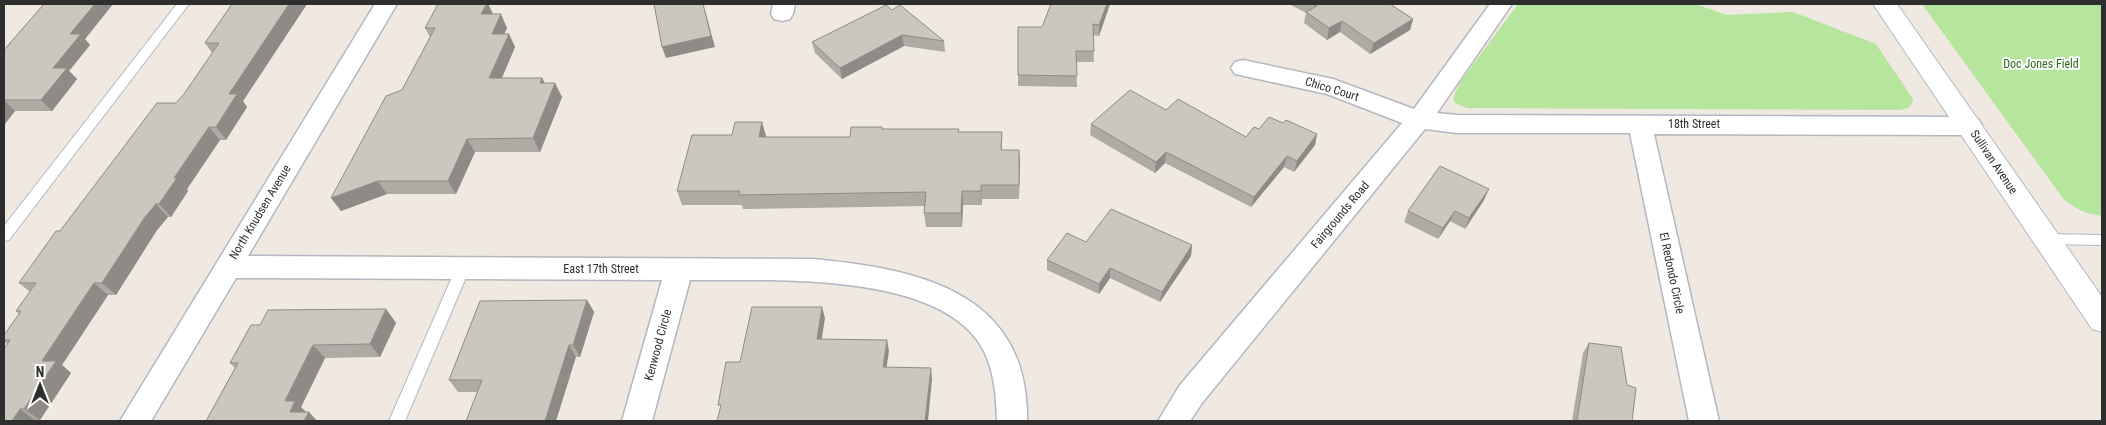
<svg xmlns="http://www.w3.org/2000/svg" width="2106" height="425" viewBox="0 0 2106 425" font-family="'Roboto Condensed',sans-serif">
<rect width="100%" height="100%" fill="#efe9e1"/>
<g fill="#b6e59e">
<path d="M1518,4h177l32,11 66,-3 83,32 37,55c-1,9 -7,10 -15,11l-431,-2 -12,-5 -2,-5 7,-16z"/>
<path d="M1922,4h180v212c-16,-2 -28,-7 -40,-19z"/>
</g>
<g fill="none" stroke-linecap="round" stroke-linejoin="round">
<g stroke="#b4b7c1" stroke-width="2">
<g id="lane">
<polygon points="177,4 189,4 9,240 4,241 4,226"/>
<polygon points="2046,234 2102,235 2102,245 2046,244 2041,243 2039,239 2041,235"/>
<polygon points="463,262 468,264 470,268 405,421 389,421 456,268 458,264"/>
</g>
</g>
<g stroke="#b4b7c1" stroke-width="3">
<g id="street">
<path d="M375,4h22l-149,252 565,3c105,10 216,32 214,162h-30c-1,-24 -2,-47 -13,-70 -42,-82 -217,-70 -294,-71l-38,141h-30l40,-141 -426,-2 -85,143h-31z"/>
<polygon points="773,4 795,4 793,14 790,19 782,21 774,19 771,14"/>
<polygon points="1490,4 1512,4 1437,113 1457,115 1970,117 1979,120 1982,126 1979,132 1970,135 1654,134 1719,421 1689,421 1630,133 1457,133 1425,129 1202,403 1190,421 1158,421 1180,385 1402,123 1327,94 1235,74 1231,68 1235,62 1243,60 1333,79 1414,109"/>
</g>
</g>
<g stroke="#b4b7c1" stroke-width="2">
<polygon id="secondary" points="1873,4 1897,4 2102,297 2102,332 2092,329"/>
</g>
<use href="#lane" fill="#fff" fill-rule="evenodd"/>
<use href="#street" fill="#fff" fill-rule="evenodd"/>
<use href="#secondary" fill="#fff" fill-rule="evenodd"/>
</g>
<g fill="#afaba4">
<polygon points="44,4 113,4 85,39 90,45 69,71 77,79 52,111 15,111 4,125 4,50"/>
<polygon points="232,4 307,4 243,101 247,107 226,140 220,140 187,189 188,191 171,217 168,217 157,230 116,295 108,295 62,365 71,373 40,420 4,421 7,344 4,342 4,335 19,314 16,311 30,292 19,283 60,231 184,94 212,53 205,43"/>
<polygon points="488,4 493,14 507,28 504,34 509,34 515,47 502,78 542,78 545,83 562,97 540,152 475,152 456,194 387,194 341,211 402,90 430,37 425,28"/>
<polygon points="1110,4 1099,36 1093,35 1094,62 1076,62 1077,87 1018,86 1018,75 1042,27"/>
<polygon points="1289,4 1390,4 1413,19 1410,30 1370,54 1340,32 1327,40 1304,23 1306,13"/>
<polygon points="892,10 944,41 945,52 904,46 842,79 815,53 812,42"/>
<polygon points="1166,110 1246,137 1259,129 1283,123 1317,134 1315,145 1294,172 1284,167 1251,207 1165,163 1155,173 1090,135 1091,124"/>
<polygon points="882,127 883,129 959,132 1002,132 1002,150 1019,150 1019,199 982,199 982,205 963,205 962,227 926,227 924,213 925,206 743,209 742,205 682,205 677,191 766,136 766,137 850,137"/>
<polygon points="1484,200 1465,229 1450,221 1438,239 1404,222 1408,211"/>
<polygon points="1086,242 1192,245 1191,256 1160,302 1110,278 1099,294 1047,270 1047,260"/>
<polygon points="587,300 594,312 580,357 576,357 477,392 458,392 449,380"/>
<polygon points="386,309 396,323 380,357 325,358 301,407 306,412 309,412 317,421 206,421 235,368 230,363 260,325"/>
<polygon points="1589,343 1632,421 1572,421 1583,353"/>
</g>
<g fill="#8e8b86">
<polygon points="95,4 113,4 85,39 90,45 69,71 77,79 52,111 41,100 53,68 70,34"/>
<polygon points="289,4 307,4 243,101 247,107 226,140 216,127 229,94"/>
<polygon points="487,4 488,4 494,16 481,14"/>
<polygon points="703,4 715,47 666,58 662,47"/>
<polygon points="1107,4 1110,4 1099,36 1099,25"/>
<polygon points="501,14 507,28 498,47 492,34"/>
<polygon points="1413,19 1410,30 1370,54 1374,43"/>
<polygon points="1342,21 1340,32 1327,40 1329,28"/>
<polygon points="509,34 515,47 496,91 489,78"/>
<polygon points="902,35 904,46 842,79 840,68"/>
<polygon points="542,78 549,91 540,83"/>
<polygon points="555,83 562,97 540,152 533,138"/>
<polygon points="4,100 15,111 4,125"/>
<polygon points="762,122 766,136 763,151 759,137"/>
<polygon points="209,127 220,140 187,189 188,191 171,217 159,204 174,178"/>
<polygon points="1317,134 1315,145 1294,172 1297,161"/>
<polygon points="467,139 475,152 456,194 448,181"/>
<polygon points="1019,150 1020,164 1019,199"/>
<polygon points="1166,152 1165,163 1155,173 1156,162"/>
<polygon points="1287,156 1284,167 1251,207 1254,197"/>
<polygon points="378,181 387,194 341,211 331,198"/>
<polygon points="981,185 982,199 982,205 981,191"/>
<polygon points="1489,189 1484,200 1465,229 1469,218"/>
<polygon points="962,191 963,205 962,227 961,213"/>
<polygon points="156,204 168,217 157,230 116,295 102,283 145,217"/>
<polygon points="1455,211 1450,221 1438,239 1443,228"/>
<polygon points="1192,245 1191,256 1160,302 1162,292"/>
<polygon points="1110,268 1110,278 1099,294 1099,284"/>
<polygon points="94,283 108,295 62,365 71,373 40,420 24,409 42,361"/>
<polygon points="587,300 594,312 580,357 573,345"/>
<polygon points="822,307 825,318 820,350 817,339"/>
<polygon points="386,309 396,323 380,357 370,344"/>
<polygon points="887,340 889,351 885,378 883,367"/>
<polygon points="313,345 325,358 301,407 308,414 290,412 285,401"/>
<polygon points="569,345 576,357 556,421 545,421"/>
<polygon points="931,368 932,379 928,421 925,421"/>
<polygon points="20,409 35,420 35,421 12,421"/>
<polygon points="309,412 317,421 304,421"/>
</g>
<g fill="#cbc7bf" stroke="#8e8b86">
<polygon points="44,4 95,4 70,34 81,34 53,68 67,68 41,100 4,100 4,50"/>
<polygon points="232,4 289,4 229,94 237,94 216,127 209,127 174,178 177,178 159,204 156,204 145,217 102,283 94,283 42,361 56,361 24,409 20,409 12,421 4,421 4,349 10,340 4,340 4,335 21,311 16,311 36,283 19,283 56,231 60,231 157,103 176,103 184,94 219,43 205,43"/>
<polygon points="438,4 487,4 481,14 501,14 492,34 509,34 489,78 542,78 540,83 555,83 533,138 467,139 448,181 378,181 331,198 386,96 402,90 435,28 425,28"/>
<polygon points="654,4 703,4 711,36 662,47"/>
<polygon points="1051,4 1107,4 1099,25 1093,24 1094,51 1076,51 1077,76 1018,75 1018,27 1042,27"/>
<polygon points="1313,4 1390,4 1413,19 1374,43 1342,21 1329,28 1306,12 1317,6"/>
<polygon points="886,5 892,10 900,5 944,41 902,35 840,68 812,42"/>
<polygon points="1130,90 1166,110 1178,99 1246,137 1254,127 1259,129 1269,117 1283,123 1286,120 1317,134 1297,161 1287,156 1254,197 1166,152 1156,162 1091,124"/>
<polygon points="735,122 762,122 759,137 850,137 851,127 882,127 882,129 959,129 958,132 1002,132 1001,150 1019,150 1019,185 981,185 981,191 962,191 961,213 924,213 926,192 739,195 740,191 677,191 692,135 732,135"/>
<polygon points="1440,166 1489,189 1469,218 1455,211 1443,228 1408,211"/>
<polygon points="1111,209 1192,245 1162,292 1110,268 1099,284 1047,260 1067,233 1086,242"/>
<polygon points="587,300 573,345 569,345 545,421 466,421 482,380 449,380 480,301"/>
<polygon points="752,307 822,307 817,339 887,340 883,367 931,368 925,421 717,421 721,405 718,405 726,362 740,362"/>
<polygon points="386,309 370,344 313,345 285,401 295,401 290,412 309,412 304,421 206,421 238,363 230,363 251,325 260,325 268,310"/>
<polygon points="1589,343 1621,347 1627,385 1636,388 1632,421 1577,421"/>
</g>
<g text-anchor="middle" stroke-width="4" stroke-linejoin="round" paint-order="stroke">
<g font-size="12" fill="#2c6e1b" stroke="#fff">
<text x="2041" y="68">Doc Jones Field</text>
</g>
<g font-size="12" fill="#2e2e2e" stroke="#fff">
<text transform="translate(1332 89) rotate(17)" y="4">Chico Court</text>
<text x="1694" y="128">18th Street</text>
<text transform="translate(1994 162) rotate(56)" y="4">Sullivan Avenue</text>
<text transform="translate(260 212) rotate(-59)" y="4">North Knudsen Avenue</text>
<text transform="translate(1340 215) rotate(-50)" y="4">Fairgrounds Road</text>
<text x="601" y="273">East 17th Street</text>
<text transform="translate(1672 273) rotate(78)" y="4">El Redondo Circle</text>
<text transform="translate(658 345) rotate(-75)" y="4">Kenwood Circle</text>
</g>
</g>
<rect width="2106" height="425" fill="none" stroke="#2e2e2e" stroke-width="10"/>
<g transform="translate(40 385)" stroke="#ffffff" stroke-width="4" paint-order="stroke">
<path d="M0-4L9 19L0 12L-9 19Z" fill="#2e2e2e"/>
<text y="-8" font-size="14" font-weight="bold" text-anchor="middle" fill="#2e2e2e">N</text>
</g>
</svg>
